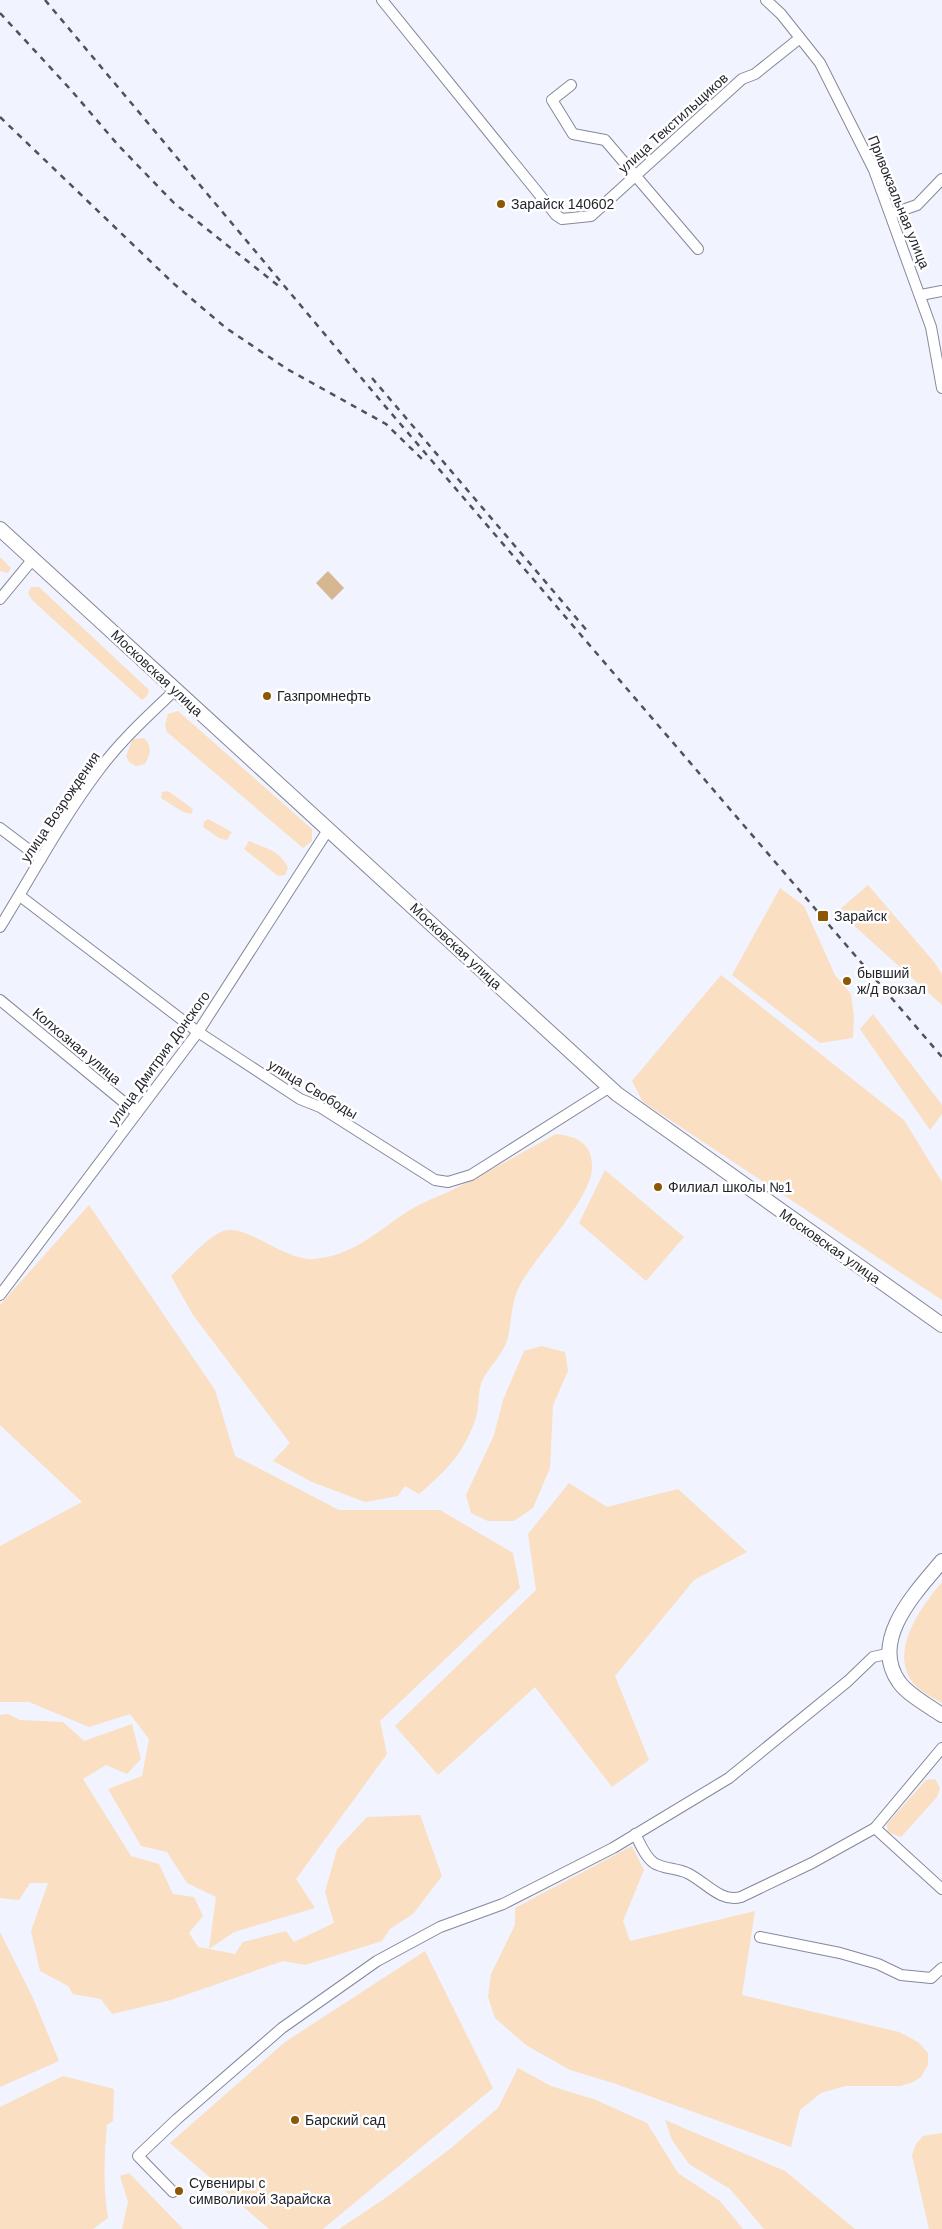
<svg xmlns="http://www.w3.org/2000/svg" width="942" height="2229" viewBox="0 0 942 2229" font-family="Helvetica,sans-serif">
<rect width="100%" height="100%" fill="#f1f3ff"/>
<g fill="#fadfc2">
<polygon points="0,557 11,568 8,573 0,571"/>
<polygon points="31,587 39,587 149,690 147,696 142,700 32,600 28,593"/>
<polygon points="178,711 312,829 312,841 303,848 167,732 165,725 168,714"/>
<path d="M144,738c8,8 7,16 1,26l-9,2 -7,-4 -3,-6 7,-17z"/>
<polygon points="168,791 193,809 191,814 183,812 161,798 162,792"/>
<polygon points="208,819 232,832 227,840 219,838 203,827 204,822"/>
<path d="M249,841c17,8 30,8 39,27l-3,7 -7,1 -34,-27z"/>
<polygon points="868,885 934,962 942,974 942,1005 838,911"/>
<polygon points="780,888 804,906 835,975 851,994 854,1017 853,1038 820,1043 732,975"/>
<polygon points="721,975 904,1120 942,1182 942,1300 643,1102 632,1081"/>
<polygon points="873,1014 942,1105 942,1114 930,1130 860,1029"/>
<path d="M556,1134c21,2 37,10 36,34 0,29 -55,87 -71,115 -10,18 -9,35 -13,54 -4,17 -18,28 -25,42 -6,11 -3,26 -7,38 -11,35 -30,54 -57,77l-14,-8 -7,10 -33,6 -53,-20 -39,-21 17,-18 -97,-128 -22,-39c13,-12 36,-39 52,-45 24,-8 62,31 92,28 47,-5 68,-36 106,-55 12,-6 24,-10 35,-16 34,-17 67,-36 100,-54z"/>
<polygon points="605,1170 684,1237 646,1281 579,1223"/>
<polygon points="89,1205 215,1390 235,1456 339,1510 440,1510 513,1553 520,1588 380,1721 387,1754 296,1879 315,1908 234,1932 209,1949 235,1954 243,1942 286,1931 294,1942 334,1923 325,1892 337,1849 367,1817 420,1815 442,1876 413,1914 390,1929 382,1941 305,1965 283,1961 171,2000 112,2014 101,1999 73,1994 68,1986 40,1971 31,1931 48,1883 30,1883 19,1900 0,1898 0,1715 8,1714 20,1720 63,1722 84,1741 132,1724 141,1759 127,1774 106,1765 83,1779 131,1856 159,1864 173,1894 194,1897 203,1916 189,1933 198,1947 209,1949 216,1897 187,1883 167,1852 141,1846 108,1789 142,1776 149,1739 130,1714 89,1727 29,1702 0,1702 0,1546 82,1502 0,1425 0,1305"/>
<polygon points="541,1346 565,1352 568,1371 553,1405 550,1468 533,1508 514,1521 488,1521 471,1513 466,1495 494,1435 503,1400 524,1351"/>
<polygon points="569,1483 607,1507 678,1489 747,1552 694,1580 615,1676 649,1760 612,1787 535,1687 438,1775 395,1726 536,1590 528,1534"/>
<path d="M942,1582v121c-8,-5 -19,-10 -26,-17 -30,-32 5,-79 26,-104z"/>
<polygon points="935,1779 940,1788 937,1797 901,1837 888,1832 887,1824 926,1780"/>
<polygon points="632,1846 644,1870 623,1921 630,1941 755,1911 742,1995 899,2032 918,2042 928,2053 928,2065 921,2077 913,2082 901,2086 845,2086 821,2093 800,2110 791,2147 613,2083 570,2070 526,2045 495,2018 488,1997 491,1974 515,1925 515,1908"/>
<polygon points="0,1932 33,1998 59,2061 0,2087"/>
<polygon points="425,1951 493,2088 323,2229 269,2229 170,2143 285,2042"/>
<polygon points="518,2068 551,2086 596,2100 647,2123 678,2173 720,2201 743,2229 339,2229 387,2197 451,2148 498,2108"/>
<path d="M63,2076l51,13 -1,32 -6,4c-3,32 -4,61 1,93l-15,11h-93v-122z"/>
<polygon points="665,2120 785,2171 855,2229 764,2229 730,2189 689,2164 672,2140"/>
<polygon points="942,2133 942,2229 929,2229 912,2155 916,2144 923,2136"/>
<polygon points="129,2173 183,2229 122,2229 128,2202 120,2176"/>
</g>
<polygon fill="#d7b692" points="328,571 344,588 332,600 316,583"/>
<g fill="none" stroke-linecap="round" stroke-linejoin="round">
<g stroke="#85889a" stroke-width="12">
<g id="minor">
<polyline points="382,0 556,215 562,219 591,216 742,79 755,74 800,38"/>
<polyline points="766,0 781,14 820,63 874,170 931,327 942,388"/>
<polyline points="571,85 552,100 573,134 605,140 698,249"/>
<polyline points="891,214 917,205 942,179"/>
<polyline points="921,295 942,291"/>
<polyline points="0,599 33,559"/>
<polyline points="0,828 41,859"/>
<polyline points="20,896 198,1032 300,1099 320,1107 435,1180 448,1182 471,1175 610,1087"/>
<path d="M0,927c32,-52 62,-108 99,-157 22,-30 50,-55 76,-80"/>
<polyline points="0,1000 137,1113"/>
<polyline points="0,1295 198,1032 328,830"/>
<polyline points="875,1828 942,1889"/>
<path d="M635,1834c5,9 10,23 19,29 9,6 23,5 33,10 18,8 33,30 54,24l71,-34 63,-35 67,-80"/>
<polyline points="760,1937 840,1953 878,1964 901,1975 931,1978 942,1968"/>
<polyline points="173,2192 138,2156 177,2119 282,2028 377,1961 440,1927 503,1904 613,1848 729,1778 848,1681 873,1657 891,1653"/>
</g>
</g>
<g stroke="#85889a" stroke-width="16">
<g id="secondary">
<polyline points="0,529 617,1094 942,1325"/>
<path d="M942,1561c-26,31 -73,79 -43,121 8,12 31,25 43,33"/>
</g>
</g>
<use href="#minor" stroke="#fff" stroke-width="10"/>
<use href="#secondary" stroke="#fff" stroke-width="14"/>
<g stroke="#505159" stroke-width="2.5" stroke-dasharray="6 6" stroke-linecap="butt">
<polyline points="45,0 379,399 942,1057"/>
<polyline points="0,13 71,90 118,145 174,203 280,287"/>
<polyline points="0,117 173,283 226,328 287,369 386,424 422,459"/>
<polyline points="372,378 589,633"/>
</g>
</g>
<g fill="#8c5805" stroke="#fff" stroke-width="2">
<circle cx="501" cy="204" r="5"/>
<circle cx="267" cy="696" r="5"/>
<rect x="817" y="910" width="12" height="12" rx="2.5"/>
<circle cx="847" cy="981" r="5"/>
<circle cx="658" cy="1187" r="5"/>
<circle cx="295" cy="2120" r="5"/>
<circle cx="179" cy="2191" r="5"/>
</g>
<g text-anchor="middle" stroke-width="5" stroke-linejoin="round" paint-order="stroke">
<g font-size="14" fill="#24252c" stroke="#fff">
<text transform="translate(673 123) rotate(-42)" y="5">улица Текстильщиков</text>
<text transform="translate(899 202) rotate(68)" y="5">Привокзальная улица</text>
<text transform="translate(157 673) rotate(43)" y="5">Московская улица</text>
<text transform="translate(60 807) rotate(-56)" y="5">улица Возрождения</text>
<text transform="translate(456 946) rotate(43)" y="5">Московская улица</text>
<text transform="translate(77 1046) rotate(40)" y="5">Колхозная улица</text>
<text transform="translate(159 1058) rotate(-54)" y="5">улица Дмитрия Донского</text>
<text transform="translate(313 1089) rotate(31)" y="5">улица Свободы</text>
<text transform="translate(830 1246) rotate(35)" y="5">Московская улица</text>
</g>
<g font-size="14" fill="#24252c" stroke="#fff" text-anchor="start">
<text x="511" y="209">Зарайск 140602</text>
<text x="277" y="701">Газпромнефть</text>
<text x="834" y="921">Зарайск</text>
<text x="857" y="978">бывший<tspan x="857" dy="16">ж/д вокзал</tspan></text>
<text x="668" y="1192">Филиал школы №1</text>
<text x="305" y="2125">Барский сад</text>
<text x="189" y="2188">Сувениры с<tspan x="189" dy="16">символикой Зарайска</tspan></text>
</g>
</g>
</svg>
